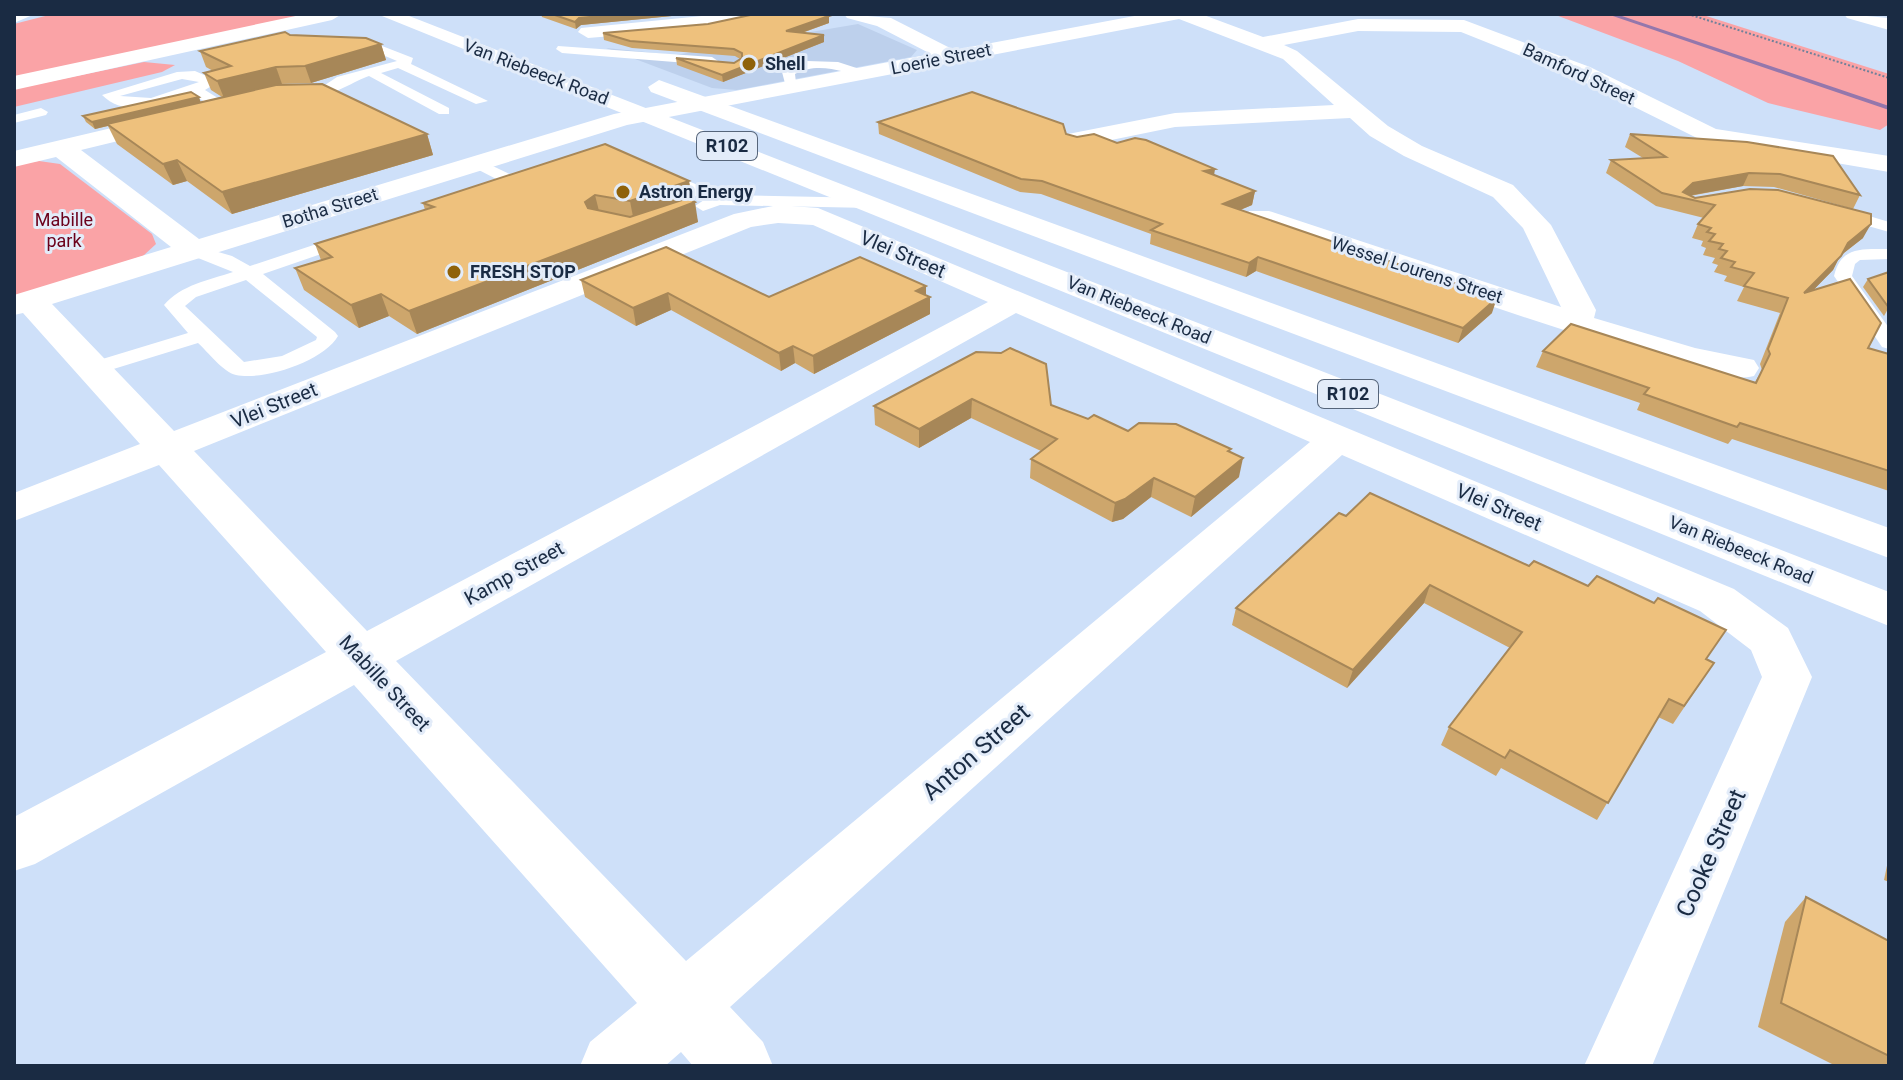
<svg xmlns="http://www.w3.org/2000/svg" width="1903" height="1080" viewBox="0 0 1903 1080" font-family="Roboto,sans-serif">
<rect width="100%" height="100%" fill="#cee0f9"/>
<polygon fill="#bdd0ec" points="858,24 917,50 911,57 737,90 712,88 606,48 675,55"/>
<g fill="#faa3a6">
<polygon points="53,14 311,14 14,79 14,24"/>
<polygon points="1553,14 1700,14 1889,74 1889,124 1880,130 1768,103 1678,61"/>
<polygon points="144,62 175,65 162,72 14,107 14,89"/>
<polygon points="39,161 60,164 152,234 156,244 143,256 14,297 14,164"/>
</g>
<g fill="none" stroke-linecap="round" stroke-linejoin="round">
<polygon fill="#9477ac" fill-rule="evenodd" points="1607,14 1616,14 1889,106 1889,110"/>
<polyline stroke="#70819a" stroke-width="2" stroke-dasharray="2 2" stroke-linecap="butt" points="1688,14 1889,78"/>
<g fill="#fff" fill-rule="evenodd">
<path d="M351,41l26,3 36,14 -2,6 77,37 -12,3 -78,-36 -17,5 68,35v6h-10l-70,-38c-15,5 -36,20 -50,19v-6l18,-12 60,-16 -26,-11 -24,-2v-6z"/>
<polygon points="558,46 712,57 718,61 712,65 562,53 556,49"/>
<path d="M807,61l31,1 37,12 -7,4c-24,-6 -50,-17 -73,-4l2,17h-10l-5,-19z"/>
<path d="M195,71l18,8v6l-8,5 24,15v6h-10l-25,-16c-28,8 -67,25 -92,0l75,-23zM182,79l17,3 -48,16 -31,-2z"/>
<polygon points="41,108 48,112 46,115 14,123 14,115"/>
<polygon points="476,158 518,178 520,181 506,184 471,166 468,163"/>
<polygon points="653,171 665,171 721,195 870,198 878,203 870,208 720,205 703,211 695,206 704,200 653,177"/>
<polygon points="1836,206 1889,222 1889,232 1830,215 1830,207"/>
<path d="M350,233l9,5 -3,4 -93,32 72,58 3,4c-14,25 -74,45 -102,39 -13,-3 -28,-23 -38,-32l-104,32 -11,-6 3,-5 102,-31 -24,-28c17,-20 45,-25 69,-33l-45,-18v-8l6,-1 38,11 18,10zM246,280l71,57 -1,3 -34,16 -38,6 -59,-56 11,-9z"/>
<path d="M1889,249v10l-29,1 -5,4 -3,12 37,52v21l-7,-2 -48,-71c7,-30 28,-27 55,-27z"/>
</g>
<g fill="#fff" fill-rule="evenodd">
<polygon points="722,14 758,14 755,18 708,28 588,38 578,32 581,28"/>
<path d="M844,14l47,4 63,32 191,-36h56l62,23 95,-18 106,1 126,47 126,62 173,27v16l-188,-32 -127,-63 -113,-45 -103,-1 -74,14 13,6 91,75 34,20 91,39 38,40 45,85 -2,8 101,30 59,12 5,8 -5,8c-35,8 -96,-17 -130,-27 -126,-39 -250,-83 -375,-126l-4,-6 4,-6h20l292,96 -38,-79 -30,-31 -89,-41 -34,-20 -20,-18 -175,9 -98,20 -9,-3 -4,-5 4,-5 107,-21 159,-8 -51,-46 -104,-40 -552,106 -575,179 122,127 560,-217 44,-9 40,3 916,381 54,39 24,49 -160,389h-68l178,-389 -11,-27 -51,-39 -358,-156 -612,552 33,35 10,24h-80l-12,-14 -16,14h-85l10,-24 47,-39 -283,-318 -319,179 -21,7v-54l312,-165 -167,-187 -145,56v-28l126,-49 -117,-131 -9,2v-20l157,-48 -115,-90 -42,10v-16l157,-37 9,2 3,5 -3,5 -99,24 118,89 415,-125 317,-60 -54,-28 -30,-8zM778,223l35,2 175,77 -621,329 -173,-180 557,-224zM1016,313l294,129 -624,519 -290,-300z"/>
<polygon points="1844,14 1889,18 1889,30 1847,18"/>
</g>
<g fill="#fff" fill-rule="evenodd">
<polygon points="377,14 404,14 1889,592 1889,626"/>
<polygon points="659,80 1889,528 1889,558 651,92 648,87"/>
</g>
<g fill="#fff" fill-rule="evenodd">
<polygon points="14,14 35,14 14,23"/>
<polygon points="305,14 342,14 332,20 14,90 14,76"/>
</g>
</g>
<g fill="#cda66c">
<polygon points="541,14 692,14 581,25 576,29 542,17"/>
<polygon points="829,16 829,23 802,33 824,42 723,82 677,65 676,58 734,63 740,59 735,56 632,48 604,40 603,33"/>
<polygon points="290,35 381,44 386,60 311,83 280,84 427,134 433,155 232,214 187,181 173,185 117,144 108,126 95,129 86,122 83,116 201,102 222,97 211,90 204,73 213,71 206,67 200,51"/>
<polygon points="878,122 1066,134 1214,175 1255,191 1252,205 1240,210 1492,313 1458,343 1256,271 1246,277 1150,244 1151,234 1041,194 1020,192 879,134"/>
<polygon points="1630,134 1860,195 1853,209 1774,187 1743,186 1690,196 1695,198 1863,238 1840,256 1833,270 1813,290 1868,348 1889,354 1889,491 1732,439 1728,444 1637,410 1640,403 1536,367 1543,351 1755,382 1762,370 1760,364 1780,313 1737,301 1744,287 1724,281 1727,276 1714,272 1718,265 1712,263 1715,258 1703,255 1706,248 1701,246 1703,241 1692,238 1698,224 1704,218 1656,206 1606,173 1611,160 1643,158 1625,147"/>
<polygon points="689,181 692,200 698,222 417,334 389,316 359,328 304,290 295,268 321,260 315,244 425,210 423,203"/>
<polygon points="1868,279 1889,307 1884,316 1863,287"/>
<polygon points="581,280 769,297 926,286 926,295 930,297 930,314 814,374 795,363 781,371 671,310 636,326 585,297"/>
<polygon points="976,352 1051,405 1088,419 1128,431 1230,453 1239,477 1191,517 1151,497 1123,519 1112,522 1030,478 1031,459 1041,451 971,418 919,448 875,425 874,406"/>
<polygon points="1339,513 1706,659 1714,663 1673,724 1658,717 1597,820 1501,768 1496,776 1441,745 1449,727 1510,648 1424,603 1347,688 1232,625 1236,608"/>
<polygon points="1889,856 1889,882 1884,880"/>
<polygon points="1806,897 1889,941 1889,1066 1836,1066 1758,1027 1785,922"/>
</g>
<g fill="#a78758">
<polygon points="622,14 692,14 581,25 576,29 575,22 579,18"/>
<polygon points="829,16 829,23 787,38 786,31"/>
<polygon points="824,35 824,42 723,82 722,75"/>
<polygon points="381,44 386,60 311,83 305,66"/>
<polygon points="276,67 282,84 224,98 217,81"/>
<polygon points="199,97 201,103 95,129 92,122"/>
<polygon points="427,134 433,155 232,214 222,192"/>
<polygon points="177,160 187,181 173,185 163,164"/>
<polygon points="1215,169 1213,182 1204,171"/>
<polygon points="1749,173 1743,186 1687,196 1683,192 1693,183"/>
<polygon points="689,181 692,201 634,222 630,201"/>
<polygon points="1255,191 1252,205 1221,218 1223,204"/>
<polygon points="595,195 600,215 589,222 585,202"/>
<polygon points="695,202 698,222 417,334 409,311"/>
<polygon points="1871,224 1863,238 1840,256 1833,270 1796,308 1804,293 1848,243"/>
<polygon points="1258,257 1256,271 1246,277 1249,263"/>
<polygon points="926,286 926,299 930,297 930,314 814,374 813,356 916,291"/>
<polygon points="668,293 671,310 636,326 633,308"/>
<polygon points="381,294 389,316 359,328 351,305"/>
<polygon points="1497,298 1492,313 1458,343 1463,328"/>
<polygon points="793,346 795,363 781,371 779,353"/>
<polygon points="972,399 971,418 919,448 919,429"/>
<polygon points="1243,458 1239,477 1191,517 1195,497"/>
<polygon points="1154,478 1151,497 1123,519 1112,522 1115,503"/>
<polygon points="1430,585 1424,603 1347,688 1353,670"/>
</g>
<g fill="#eec17d" stroke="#a78758" stroke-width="2">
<polygon points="552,14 622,14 579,18 575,22"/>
<polygon points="755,14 818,14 829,16 786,31 824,35 722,75 676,58 734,63 742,58 742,53 734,49 630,41 603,33 708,24"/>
<polygon points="285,32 290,35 366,38 381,44 305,66 276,67 217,81 204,73 231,66 200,51"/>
<polygon points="322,84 427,134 222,192 177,160 163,164 107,124 276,85"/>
<polygon points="191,92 199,97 92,122 83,116"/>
<polygon points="972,92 1063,124 1066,134 1077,137 1094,134 1117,143 1135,138 1146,140 1215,169 1204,171 1255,191 1223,204 1497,298 1463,328 1258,257 1249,263 1151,230 1162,224 1042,181 1021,179 878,122"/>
<polygon points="1630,134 1747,142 1833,156 1860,195 1780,174 1749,173 1693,183 1683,192 1695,198 1750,189 1778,190 1871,214 1871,224 1848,243 1841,256 1804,293 1850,279 1881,323 1868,348 1889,354 1889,471 1740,423 1737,427 1644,394 1649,388 1543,351 1571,324 1756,383 1770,354 1768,349 1788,298 1744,286 1754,273 1731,267 1735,262 1721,258 1727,251 1719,249 1723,244 1709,241 1715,234 1707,232 1711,228 1698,224 1715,205 1662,193 1611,160 1666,157"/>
<polygon points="605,144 689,181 630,201 595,195 585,202 588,208 630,217 688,198 695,202 409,311 381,294 351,305 295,268 332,257 315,244 434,207 423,203"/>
<polygon points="666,247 769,297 860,257 926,286 916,291 930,297 813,356 793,346 779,353 668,293 633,308 581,280"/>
<polygon points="1889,272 1889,308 1868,279"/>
<polygon points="1010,348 1046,364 1051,405 1088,419 1094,415 1128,431 1139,423 1176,424 1231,449 1228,451 1243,458 1195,497 1154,478 1125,499 1115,503 1031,459 1057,439 972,399 919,429 874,406 976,352 1001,353"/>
<polygon points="1370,493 1529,566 1534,561 1588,586 1597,576 1654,603 1658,598 1726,630 1706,659 1714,663 1684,706 1669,699 1608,803 1510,750 1505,758 1449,727 1522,632 1430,585 1353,670 1236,608 1339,513 1346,516"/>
<polygon points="1806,897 1889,941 1889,1056 1781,1003"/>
</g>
<g fill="#8f620a" stroke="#e3ecf9" stroke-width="3">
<circle cx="749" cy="64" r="8"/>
<circle cx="623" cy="192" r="8"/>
<circle cx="454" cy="272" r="8"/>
</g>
<g text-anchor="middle" stroke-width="6" stroke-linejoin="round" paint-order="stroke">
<g font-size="18" fill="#1a2b43" stroke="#e3ecf9">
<text transform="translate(941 59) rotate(-11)" y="6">Loerie Street</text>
<text transform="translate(536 72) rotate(21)" y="6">Van Riebeeck Road</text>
<text transform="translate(1579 74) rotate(25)" y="6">Bamford Street</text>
<text transform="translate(330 208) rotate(-17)" y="6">Botha Street</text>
<text transform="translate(1417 270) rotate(18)" y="6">Wessel Lourens Street</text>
<text transform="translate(1139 310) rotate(22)" y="6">Van Riebeeck Road</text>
<text transform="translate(1741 550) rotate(22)" y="6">Van Riebeeck Road</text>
</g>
<g font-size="18" font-weight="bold" fill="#1a2b43" stroke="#e3ecf9" text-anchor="start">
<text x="765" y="70">Shell</text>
<text x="639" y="198">Astron Energy</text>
<text x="470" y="278">FRESH STOP</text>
</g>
<g fill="#e3ecf9" stroke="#56657a" stroke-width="2">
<rect x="697" y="132" width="60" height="28" rx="6"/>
<rect x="1318" y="380" width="60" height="28" rx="6"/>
</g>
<g font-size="18" font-weight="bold" fill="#1a2b43">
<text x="727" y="152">R102</text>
<text x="1348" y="400">R102</text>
</g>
<g font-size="18" fill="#6b001b" stroke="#e3ecf9">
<text x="64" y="226">Mabille<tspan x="64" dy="21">park</tspan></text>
</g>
<g font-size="20" fill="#1a2b43" stroke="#e3ecf9">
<text transform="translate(903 254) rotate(23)" y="7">Vlei Street</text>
<text transform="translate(274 405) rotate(-22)" y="7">Vlei Street</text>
<text transform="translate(1499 507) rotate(23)" y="7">Vlei Street</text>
<text transform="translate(514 573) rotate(-29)" y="7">Kamp Street</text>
<text transform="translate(385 683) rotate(47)" y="7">Mabille Street</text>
</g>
<g font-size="24" fill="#1a2b43" stroke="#e3ecf9">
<text transform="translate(976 752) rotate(-41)" y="8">Anton Street</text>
<text transform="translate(1711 853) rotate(-66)" y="8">Cooke Street</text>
</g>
</g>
<rect width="1903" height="1080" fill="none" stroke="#1a2b43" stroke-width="32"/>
</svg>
